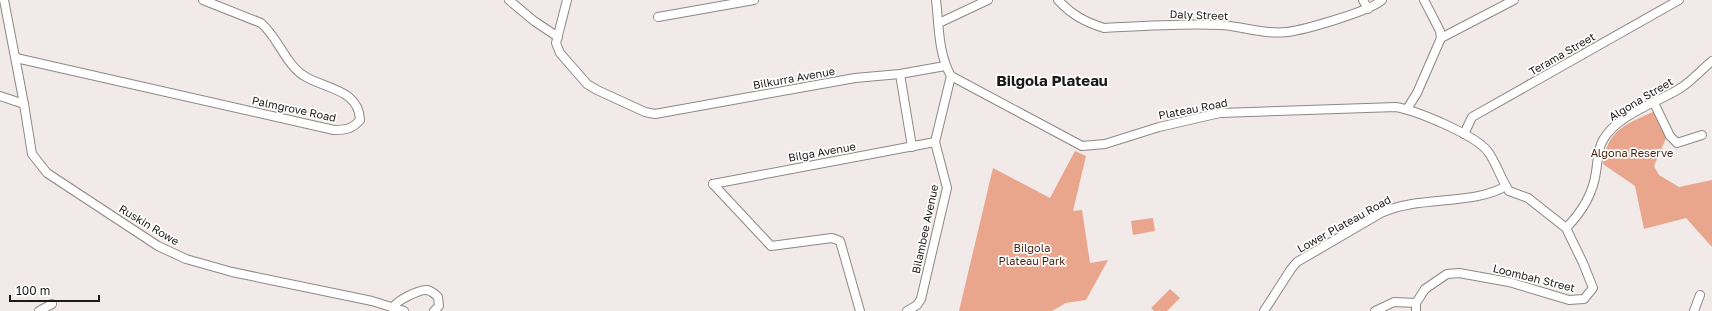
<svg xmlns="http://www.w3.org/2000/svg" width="1712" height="311" viewBox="0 0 1712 311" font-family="'Golos Text',sans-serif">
<rect width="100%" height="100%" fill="#f1eae8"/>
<g fill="#e9a68c">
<path d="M1655,111l12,25 -13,30 5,9 20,12 33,-7v67l-26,-29 -42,11 -9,-43 -32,-22c4,-35 24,-40 52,-53z"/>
<polygon points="1075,151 1086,156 1073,211 1082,210 1090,263 1108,260 1086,300 1066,303 1052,311 959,311 993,168 1050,198"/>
<polygon points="1153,218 1155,231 1133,235 1131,221"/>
<polygon points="1170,289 1180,298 1167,311 1154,311 1151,308"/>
</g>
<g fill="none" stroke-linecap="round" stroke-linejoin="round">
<g stroke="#8e8885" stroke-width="10">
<g id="minor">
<polyline points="4,0 24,104"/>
<polyline points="509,0 534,21 558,37"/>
<polyline points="567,0 556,43 560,53 587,84 597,90 645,112 655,114 855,78 900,74 945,66"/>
<path d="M936,0c3,24 2,54 15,76l131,70 23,-2 54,-17 61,-14 176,-6c21,4 81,28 93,46 8,12 12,26 20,38l19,7 38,30 17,35 10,25 -9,11 -15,1 -60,-18 -50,-9 -12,1 -22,15 -9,14v8"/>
<path d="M1058,0c14,15 27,22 46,28 38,-2 77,-5 116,-3 22,1 45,10 67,7 17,-2 84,-21 95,-32"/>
<polyline points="1363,0 1368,9"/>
<polyline points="658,17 754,0"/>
<polyline points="939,23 988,0"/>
<polyline points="1441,38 1514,0"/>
<path d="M16,58l318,72c12,0 18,-1 26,-10 -1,-30 -33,-31 -54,-43 -20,-11 -28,-40 -45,-54l-58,-23"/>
<polyline points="900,74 912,147"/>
<polyline points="0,96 24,104 32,154 47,173 158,246 186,259 232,272 372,301 404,311"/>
<polyline points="1654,103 1670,136 1677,143 1702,135"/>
<polyline points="1407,109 1417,93 1441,38 1440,31 1424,0"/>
<polyline points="1464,134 1472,117 1679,0"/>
<polyline points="713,184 771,246 832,238 840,241 860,311"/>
<polyline points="713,184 935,142"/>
<path d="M1566,228c15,-15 27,-34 30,-56 2,-11 1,-22 7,-32 14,-25 53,-37 76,-51 12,-7 22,-19 33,-28"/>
<path d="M393,308c2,-7 27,-19 34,-18 5,1 8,4 11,7l1,9 -5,5"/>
<polyline points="39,311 52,304"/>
<polyline points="907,311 917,305 921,299 947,188 935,142 951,76"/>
<path d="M1264,311l27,-42 6,-7 84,-49c38,-18 91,-7 125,-27"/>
<polyline points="1375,311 1394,302 1416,303"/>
<polyline points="1694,311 1700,295"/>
</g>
</g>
<use href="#minor" stroke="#fff" stroke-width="8"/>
</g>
<g text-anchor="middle" stroke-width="3.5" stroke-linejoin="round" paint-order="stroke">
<g font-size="11" fill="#1c1a19" stroke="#fff">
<text transform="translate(1199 15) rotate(2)" y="4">Daly Street</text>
<text transform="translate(1562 54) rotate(-30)" y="4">Terama Street</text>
<text transform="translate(794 78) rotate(-10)" y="4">Bilkurra Avenue</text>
<text transform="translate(1641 99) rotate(-31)" y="4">Algona Street</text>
<text transform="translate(294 109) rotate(12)" y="4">Palmgrove Road</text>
<text transform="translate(1193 109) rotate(-11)" y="4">Plateau Road</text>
<text transform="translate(822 152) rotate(-10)" y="4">Bilga Avenue</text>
<text transform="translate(1344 224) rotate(-29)" y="4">Lower Plateau Road</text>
<text transform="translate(149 225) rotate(31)" y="4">Ruskin Rowe</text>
<text transform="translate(925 229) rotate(-78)" y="4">Bilambee Avenue</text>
<text transform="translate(1534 278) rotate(14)" y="4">Loombah Street</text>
</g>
<g font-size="11" fill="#4a1f0c" stroke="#fff">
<text x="1632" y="157">Algona Reserve</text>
<text x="1032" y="252">Bilgola<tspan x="1032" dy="13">Plateau Park</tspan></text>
</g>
<g font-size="15" font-weight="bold" fill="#1c1a19" stroke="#fff">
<text x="1052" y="86">Bilgola Plateau</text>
</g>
</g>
<path d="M10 295v6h89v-6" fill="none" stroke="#1c1a19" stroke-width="2"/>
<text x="16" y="295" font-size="12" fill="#1c1a19" stroke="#ffffff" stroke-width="3" paint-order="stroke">100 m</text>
</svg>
